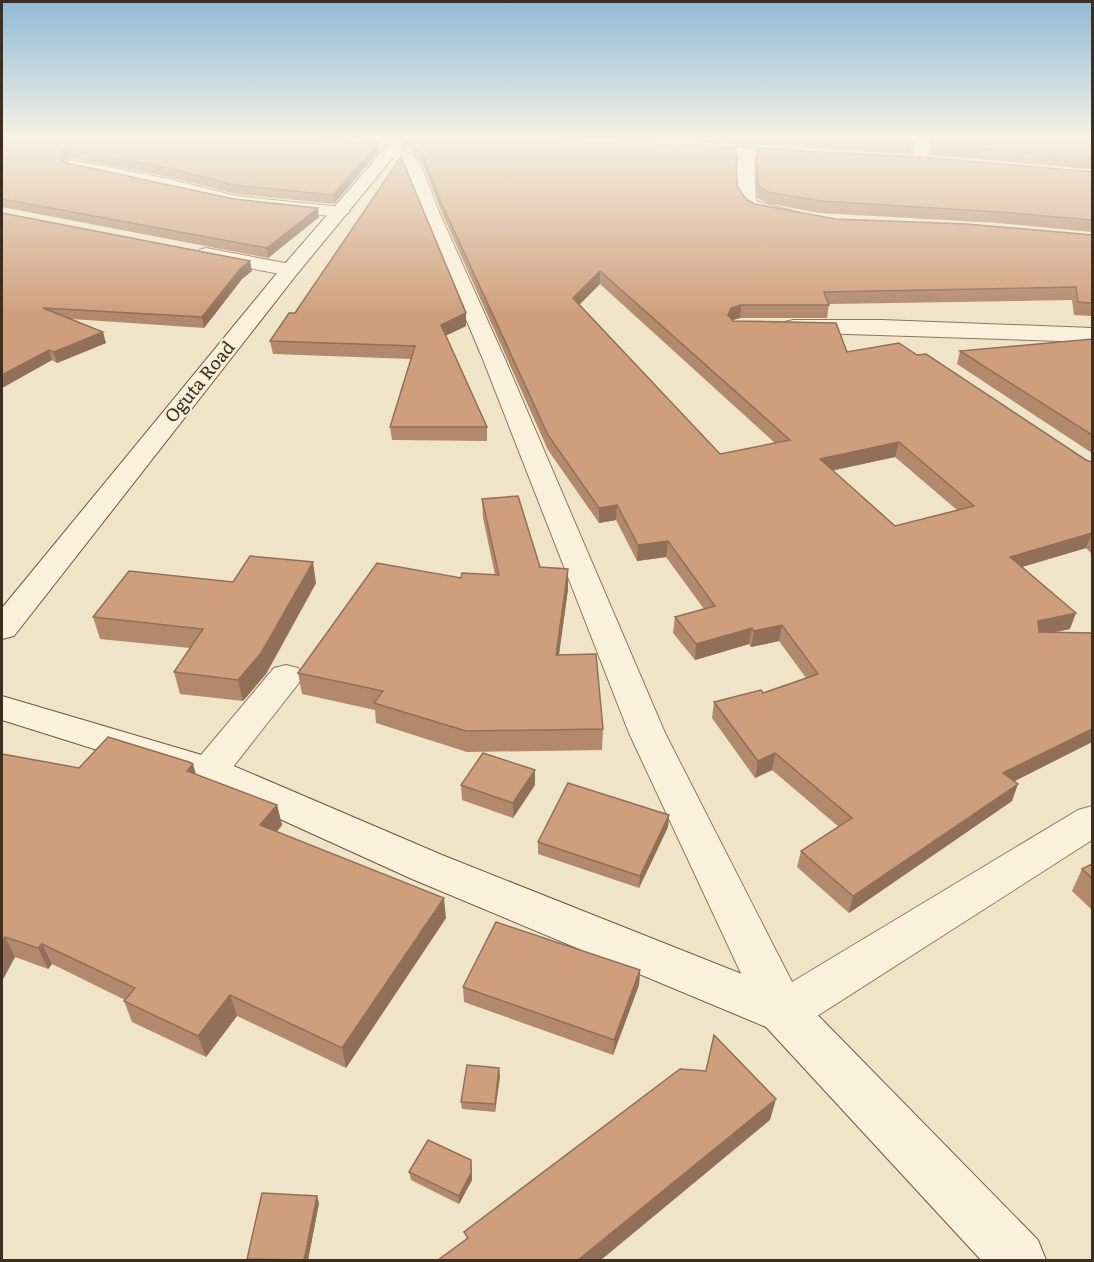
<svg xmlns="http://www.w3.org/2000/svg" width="1094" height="1262" viewBox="0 0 1094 1262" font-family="Literata,serif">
<rect width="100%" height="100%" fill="#f0e4c8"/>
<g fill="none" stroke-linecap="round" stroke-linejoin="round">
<g stroke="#8d765c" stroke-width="2">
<g id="street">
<polygon points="677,138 691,138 682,152 677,154 669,149"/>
<polygon points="916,138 930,138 927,160 919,165 911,160"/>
<polygon points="391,147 411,154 421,165 439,212 504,357 665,733 792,982 1078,810 1092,806 1092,840 800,1027 783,1033 766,1027 629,733 482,357 421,212 406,167 383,152"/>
<path d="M746,148l8,5 2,48 36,10 3,4 -3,4 -6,1 -43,-11c-11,-16 -6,-38 -5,-56z"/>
<polygon points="71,160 169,179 236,196 341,207 350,212 341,217 236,206 168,189 65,168 63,165 65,162"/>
<polygon points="206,248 290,264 297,266 300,270 297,274 290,276 199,258 196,254 199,250"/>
<polygon points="793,320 882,320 1092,328 1092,342 785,332 782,327 785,322"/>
<polygon points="286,665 298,668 303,676 298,684 222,781 209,785 196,781 190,771 196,761 274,668"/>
</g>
</g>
<g stroke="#6f573f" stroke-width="2">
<g id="secondary">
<polygon points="394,138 409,138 297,274 14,636 2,639 2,608 283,266"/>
<polygon points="693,145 801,150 809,155 801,160 688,153 685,150"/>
<polygon points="2,696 222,761 442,855 800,997 1038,1240 1046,1260 981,1260 766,1027 412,879 196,781 2,720"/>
</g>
</g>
<use href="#street" fill="#faf1dc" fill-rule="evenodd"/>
<use href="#secondary" fill="#faf1dc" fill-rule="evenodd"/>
</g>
<g fill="#b2896c" fill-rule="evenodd">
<polygon points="2,138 379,143 379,151 334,204 236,194 169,177 71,158 64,160 63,162 319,217 268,258 2,207"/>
<polygon points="560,138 675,138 672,141"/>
<polygon points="691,138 914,138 910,154 691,141"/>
<polygon points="932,138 1092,138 1092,171 1092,169 930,155"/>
<path d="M404,139l333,47 9,13 9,5 80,15 257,16v81l-18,-1 -2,-15 -243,4 -2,14h-87l-8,2 1,1 114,31 70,3 169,105 6,2v92l-6,-6 -64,19 48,62 -19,4h41v109l-78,39 -2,20 -163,112 -52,-46 4,-16 38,-24 -67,-57 -17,8 -43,-60 2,-16 49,-9 43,-15 -27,-37 -28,6 -2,-3 -54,16 -22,-27 2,-16 29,-8 -38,-52 -29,4 -21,-41 -17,3 -51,-73 -107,-239 -18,-47 -11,-12 -1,-8 -6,5zM600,284l175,159 -55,11 -141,-149zM895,457l62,53 -62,16 -63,-56z"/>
<polygon points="757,149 1092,172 1092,234 1092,232 997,223 819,213 767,203 756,197 756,159"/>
<polygon points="2,213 252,271 242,279 204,328 72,319 106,343 57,363 52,360 2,388"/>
<polygon points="466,313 466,326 445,336 487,427 487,441 392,440 390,427 411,359 273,354 270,341"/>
<polygon points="1092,339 1092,453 957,364 960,351"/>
<polygon points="482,499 540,567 568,569 568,589 559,655 603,729 602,750 467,752 376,723 375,710 302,694 298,673 461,578 495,575 483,518"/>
<polygon points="316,583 266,674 243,701 180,694 174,672 190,648 100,639 93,617"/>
<polygon points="2,754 79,768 196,774 277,805 282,825 277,832 446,918 346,1068 237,1016 206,1057 132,1022 124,1001 125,1000 52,964 48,969 15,957 2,981"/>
<polygon points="535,770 535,785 513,818 462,800 461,785"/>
<polygon points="669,815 668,827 639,888 538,854 538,842"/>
<polygon points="1092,864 1092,910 1072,891 1082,869"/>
<polygon points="640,970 639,985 613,1055 464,1002 463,987"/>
<polygon points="500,1076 495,1112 462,1109 461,1102"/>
<polygon points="471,1160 472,1180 459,1204 411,1180 409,1172"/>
<polygon points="319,1203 308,1260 248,1260 247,1259"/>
</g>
<g fill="#916f58">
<polygon points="406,138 419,138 411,142 411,144 405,149 404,139"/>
<polygon points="379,143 379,151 334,204 333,195"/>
<polygon points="69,150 71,158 64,160 61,166 59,158 62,152"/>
<polygon points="318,208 319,217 268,258 267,248"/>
<polygon points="250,261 252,271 242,279 204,328 202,317 240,269"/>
<polygon points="600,271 600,284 573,311 573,298"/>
<polygon points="741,305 740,318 730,321 728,315 731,308"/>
<polygon points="466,313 466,326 441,338 441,325"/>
<polygon points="103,332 106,343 57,363 54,352"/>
<polygon points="49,350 52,360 2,388 2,375"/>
<polygon points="899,442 895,457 817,474 820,459"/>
<polygon points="617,505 616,520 599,523 599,508"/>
<polygon points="1092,533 1086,548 1005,572 1010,557"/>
<polygon points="668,541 666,557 637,561 638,545"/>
<polygon points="313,562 316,583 266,674 243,701 238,680"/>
<polygon points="568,569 568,589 556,675 556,655"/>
<polygon points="1076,613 1070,629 1032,636 1038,621"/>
<polygon points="782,625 779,641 751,647 754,631"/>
<polygon points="752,628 749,644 695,660 696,644"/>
<polygon points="1092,729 1092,742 997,790 1003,773"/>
<polygon points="775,753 772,770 755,778 758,761"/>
<polygon points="193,764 199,785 187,771"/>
<polygon points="535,770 535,785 513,818 513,803"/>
<polygon points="1018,784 1012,801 849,913 853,896"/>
<polygon points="277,805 282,825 265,846 260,825"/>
<polygon points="669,815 668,827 639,888 640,876"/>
<polygon points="444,898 446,918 346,1068 342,1048"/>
<polygon points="5,937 15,957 2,981 2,942"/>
<polygon points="42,944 52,964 48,969 38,948"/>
<polygon points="640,970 639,985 613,1055 614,1040"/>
<polygon points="230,995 237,1016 206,1057 198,1036"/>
<polygon points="499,1068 500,1076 495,1112 495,1104"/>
<polygon points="776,1099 770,1120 601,1260 578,1260"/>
<polygon points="471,1160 472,1180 459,1204 459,1196"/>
<polygon points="317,1196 319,1203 308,1260 304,1260"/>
</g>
<g fill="#cf9f7d" stroke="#916f58" stroke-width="1.5" fill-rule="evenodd">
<polygon points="2,138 266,138 379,143 333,195 235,185 168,168 69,150 62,152 59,158 62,162 234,199 318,208 267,248 2,199"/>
<path d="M414,138h94l228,10 1,38 9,13 9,5 80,15 132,5 125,11v68l-14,-1 -2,-15 -252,5 5,13h-88l-10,3 -3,7 5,6 103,2 11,29 52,-9 18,12 9,-1 160,106 6,2v72v-1l-82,24 66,56 -38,8 1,11 53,1v96l-89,44 15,11 -165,112 -52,-45 51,-33 -77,-65 -17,8 -44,-59 47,-12 2,3 55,-19 -36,-49 -28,6 -2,-3 -56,16 -21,-27 40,-11 -47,-65 -30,4 -21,-40 -18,3 -51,-73 -108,-235 -18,-46 -11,-12zM600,271l190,169 -70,14 -147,-156zM899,442l75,64 -79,20 -75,-67z"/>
<polygon points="799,138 914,138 912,144"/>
<polygon points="933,138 1092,138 1092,158 932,145"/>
<polygon points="757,149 921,157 1092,172 1092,220 1000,212 821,201 768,192 758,186"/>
<polygon points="401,157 466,313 441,325 487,427 390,427 415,346 270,341 289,313 295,313"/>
<polygon points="2,213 250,261 240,269 202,317 43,308 103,332 54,352 49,350 2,375"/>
<polygon points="1092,339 1092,435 960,351"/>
<polygon points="518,496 540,567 568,569 556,655 596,654 603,729 466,731 374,703 383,691 298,673 377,563 461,578 462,573 499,575 482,499"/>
<polygon points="250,556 313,562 261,653 238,680 174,672 203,629 93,617 129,571 233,582"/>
<polygon points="108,737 189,762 193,764 187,771 277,805 260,825 444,898 342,1048 230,995 198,1036 124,1001 135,988 42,944 38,948 5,937 2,942 2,754 79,768"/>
<polygon points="483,753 535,770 513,803 461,785"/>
<polygon points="568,783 669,815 640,876 538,842"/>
<polygon points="1092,864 1092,878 1082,869"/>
<polygon points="496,922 640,970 614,1040 463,987"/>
<polygon points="714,1035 776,1099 578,1260 438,1260 468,1238 464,1232 680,1069 706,1071"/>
<polygon points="467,1065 499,1068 495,1104 461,1102"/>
<polygon points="428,1140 471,1160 471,1173 459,1196 409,1172"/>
<polygon points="262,1193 317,1196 304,1260 247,1259"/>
</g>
<linearGradient id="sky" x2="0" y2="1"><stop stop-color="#8fbad6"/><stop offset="0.44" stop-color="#f8f3e6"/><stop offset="1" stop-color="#f8f3e6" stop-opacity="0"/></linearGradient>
<rect width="1094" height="314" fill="url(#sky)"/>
<g text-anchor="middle" stroke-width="4.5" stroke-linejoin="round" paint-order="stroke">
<g font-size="18" fill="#3d2e20" stroke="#f7eed8">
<text transform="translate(200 382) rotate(-51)" y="6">Oguta Road</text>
</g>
</g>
<rect width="1094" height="1262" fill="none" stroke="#3d2e20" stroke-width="6"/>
</svg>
